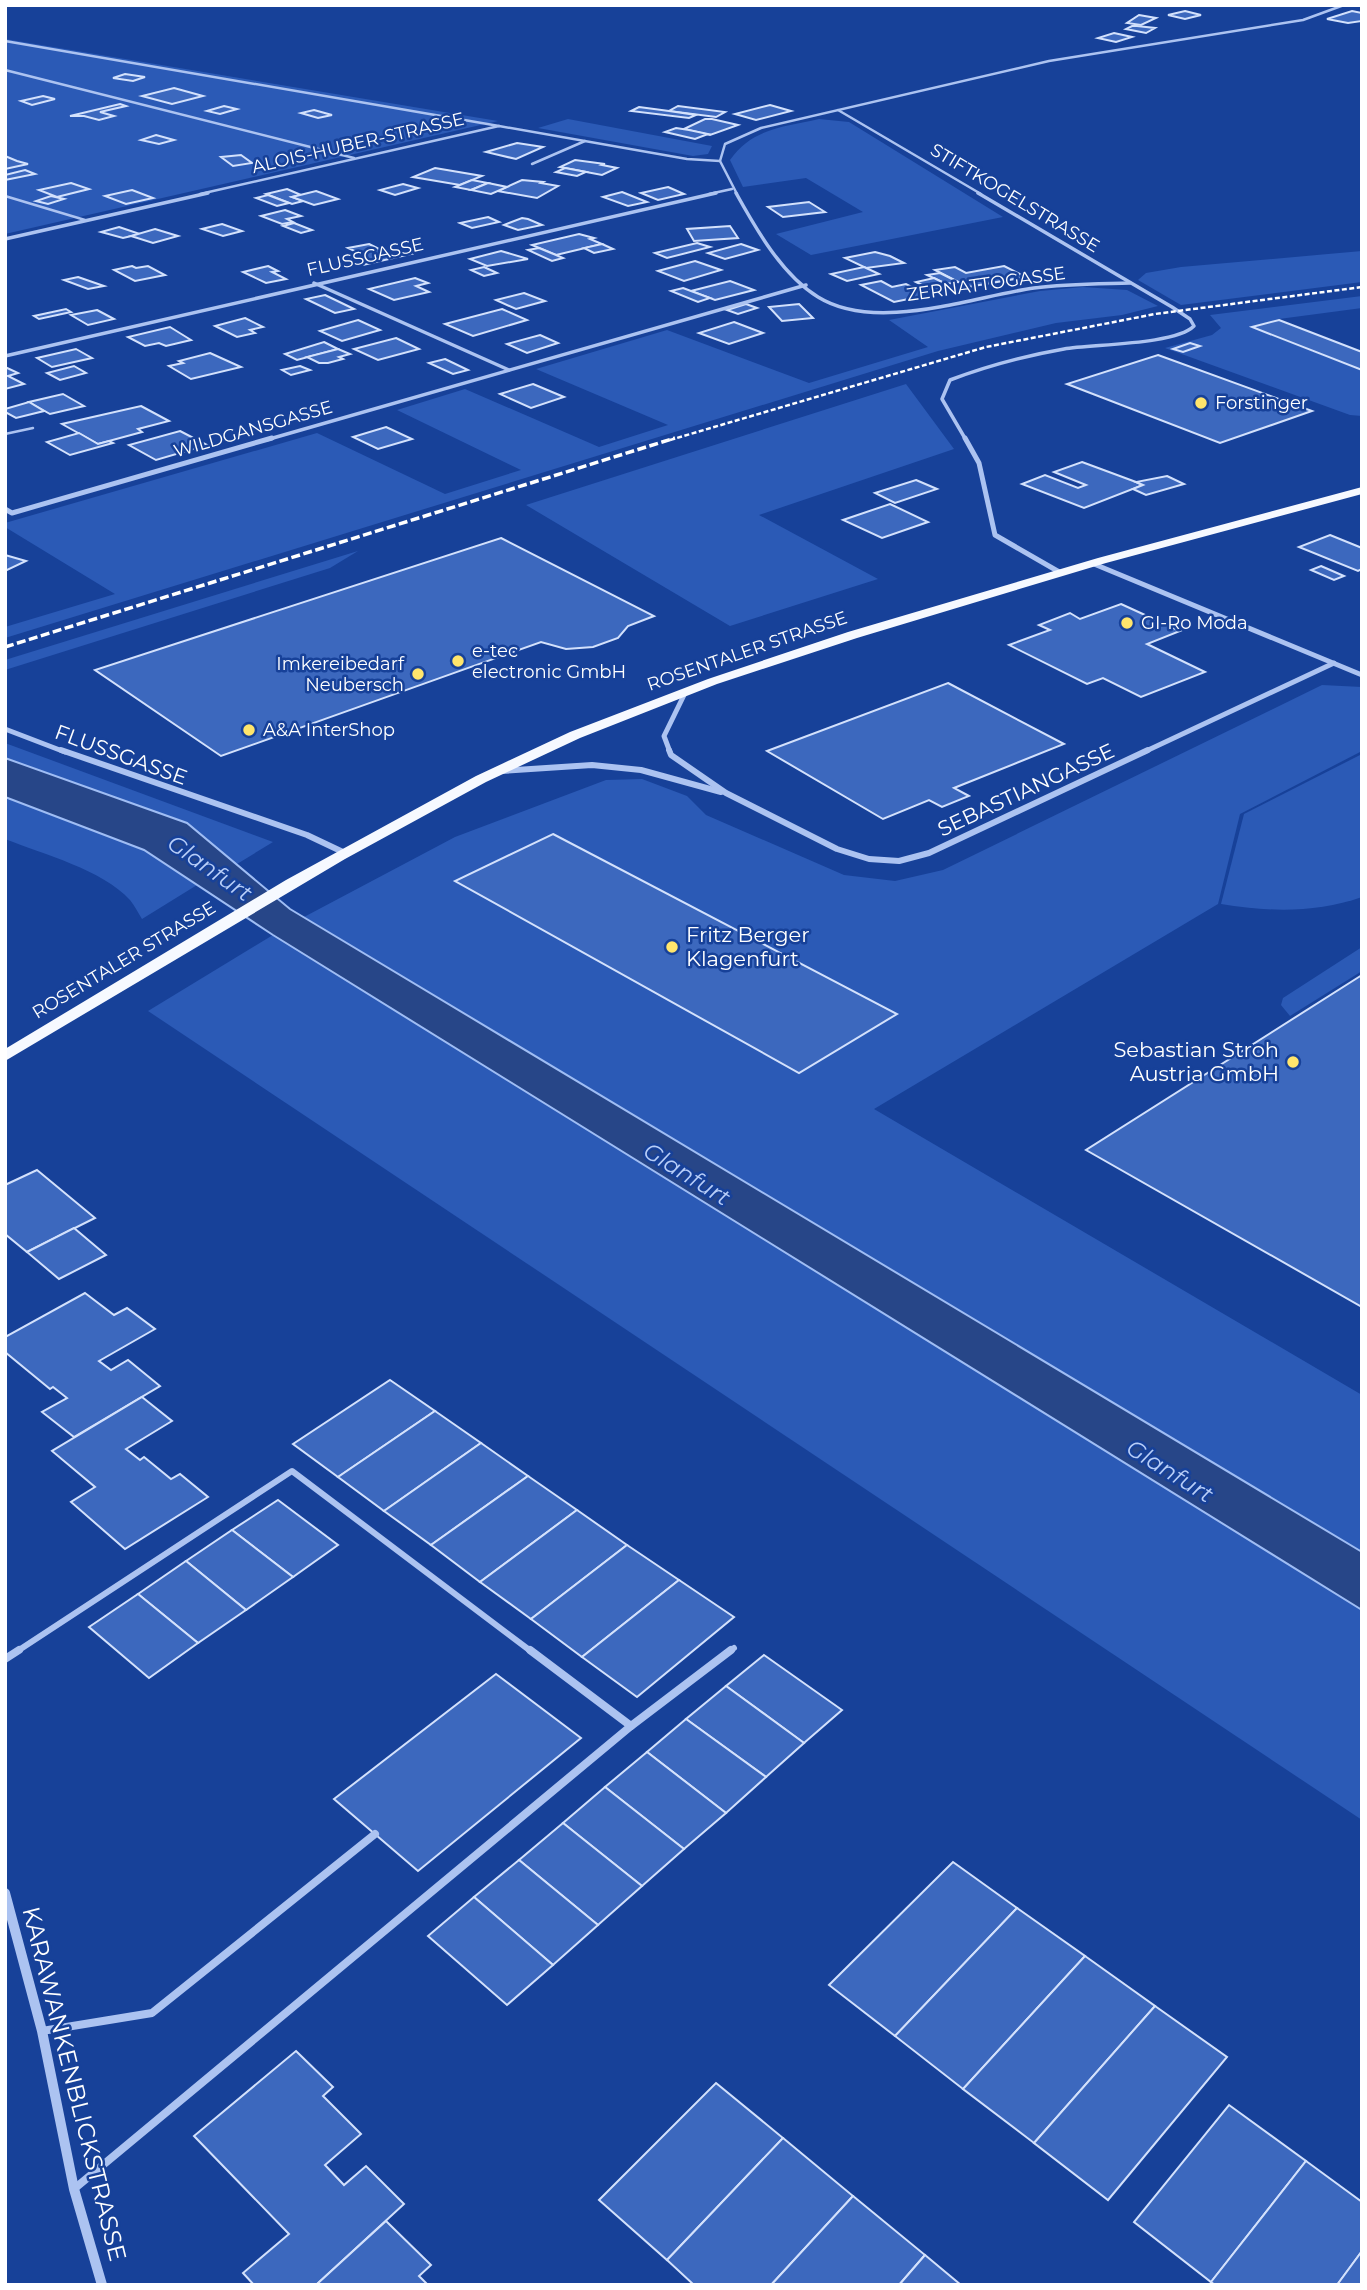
<svg xmlns="http://www.w3.org/2000/svg" width="1367" height="2290" viewBox="0 0 1367 2290" font-family="Montserrat,sans-serif">
<rect width="100%" height="100%" fill="#174199"/>
<g fill="#2b5ab6">
<polygon points="5,39 498,121 5,234"/>
<polygon points="568,119 712,146 708,154 693,156 538,128"/>
<path d="M819,119l30,3 154,95 -192,38 -35,-21 87,-22 -57,-34 -63,9 -13,-27c22,-32 54,-33 89,-41z"/>
<polygon points="1362,251 1362,282 1181,305 1138,280 1146,273 1181,267"/>
<polygon points="1083,287 1127,290 1158,306 1122,315 1056,323 938,351 5,638 5,627 115,594 5,527 5,523 317,433 445,494 521,470 397,410 465,389 599,447 668,425 536,369 667,330 809,383 928,347 889,320 1040,291"/>
<polygon points="1362,296 1362,308 1279,319 1251,327 1362,371 1362,416 1350,415 1165,348 1212,335 1221,328 1210,315"/>
<polygon points="906,384 954,449 759,515 878,579 730,626 526,505"/>
<polygon points="358,551 330,568 5,670 5,660"/>
<polygon points="1322,685 1362,687 1362,751 1240,814 1218,904 874,1109 1362,1395 1362,1552 304,917 455,837 606,780 642,779 687,796 706,815 844,875 895,881 943,870"/>
<polygon points="5,743 273,842 237,864 187,823 5,758"/>
<path d="M1362,754v143c-46,16 -93,15 -141,7l23,-90z"/>
<path d="M5,797l139,52 53,36 -55,34c-4,-6 -7,-13 -12,-19 -27,-30 -87,-46 -125,-61z"/>
<polygon points="273,935 1362,1610 1362,1820 148,1011"/>
<polygon points="1362,947 1362,971 1290,1016 1281,1005 1283,998"/>
</g>
<polygon fill="#274688" stroke="#9fbdf4" stroke-width="2" points="5,758 187,823 290,909 1362,1552 1362,1610 273,935 144,850 5,797"/>
<g fill="#3c68be" stroke="#d3e1fc" stroke-width="2">
<polygon points="1185,11 1201,15 1185,19 1168,15"/>
<polygon points="1352,11 1362,13 1362,21 1348,23 1327,19"/>
<polygon points="1139,15 1156,18 1141,25 1127,23"/>
<polygon points="1132,26 1137,26 1155,28 1146,33 1126,29"/>
<polygon points="1114,33 1132,37 1116,42 1098,38"/>
<polygon points="125,74 145,77 133,81 113,78"/>
<polygon points="174,88 203,96 172,104 142,96"/>
<polygon points="43,96 55,99 32,105 21,101"/>
<polygon points="120,104 126,106 100,112 114,116 99,120 84,116 70,116"/>
<polygon points="770,105 791,111 756,120 735,114"/>
<polygon points="224,106 237,109 220,114 207,111"/>
<polygon points="678,106 725,112 716,117 669,111"/>
<polygon points="639,107 669,111 696,115 689,118 631,111"/>
<polygon points="314,110 332,115 318,118 301,113"/>
<polygon points="705,119 712,119 738,125 710,135 684,129"/>
<polygon points="676,128 689,130 708,134 695,139 665,132"/>
<polygon points="156,135 174,140 159,144 141,140"/>
<polygon points="517,143 543,147 516,159 486,152"/>
<polygon points="241,155 252,163 233,166 221,157"/>
<polygon points="5,156 17,161 28,164 5,169"/>
<polygon points="575,160 605,164 602,165 617,168 602,175 560,167"/>
<polygon points="435,168 482,176 460,185 413,177"/>
<polygon points="565,168 586,172 577,176 556,172"/>
<polygon points="25,170 35,174 5,180 5,175"/>
<polygon points="472,180 488,183 471,190 455,187"/>
<polygon points="522,180 543,182 541,183 558,186 537,198 498,191"/>
<polygon points="71,183 89,189 57,197 39,190"/>
<polygon points="488,183 507,187 491,194 471,190"/>
<polygon points="403,184 418,188 395,195 380,190"/>
<polygon points="668,187 684,194 658,200 641,193"/>
<polygon points="287,189 301,195 292,197 303,201 292,204 266,194"/>
<polygon points="132,190 153,198 126,204 105,196"/>
<polygon points="316,191 338,199 314,205 292,197"/>
<polygon points="622,192 647,202 628,206 603,197"/>
<polygon points="268,195 289,203 277,206 256,198"/>
<polygon points="51,196 64,199 48,204 36,201"/>
<polygon points="809,202 825,212 783,217 768,207"/>
<polygon points="285,210 301,216 287,219 293,222 282,224 261,216"/>
<polygon points="488,217 499,222 472,228 460,223"/>
<polygon points="522,218 528,219 542,225 518,230 504,225"/>
<polygon points="294,223 312,230 301,233 283,226"/>
<polygon points="222,224 242,231 223,236 202,229"/>
<polygon points="730,226 738,238 694,241 687,229"/>
<polygon points="119,227 140,234 123,238 101,232"/>
<polygon points="155,229 178,236 153,243 131,236"/>
<polygon points="579,234 594,238 590,239 602,244 556,255 532,245"/>
<polygon points="697,243 710,247 667,258 655,253"/>
<polygon points="369,244 383,251 397,248 411,254 363,265 350,258 363,255 348,248"/>
<polygon points="602,244 613,249 594,253 584,248"/>
<polygon points="741,244 758,250 725,259 708,253"/>
<polygon points="539,248 556,255 563,258 552,261 528,250"/>
<polygon points="501,251 528,259 487,266 470,259"/>
<polygon points="875,252 890,256 904,263 866,268 845,258"/>
<polygon points="695,261 721,270 684,281 658,271"/>
<polygon points="132,266 136,268 148,266 165,275 135,281 114,270"/>
<polygon points="268,266 278,271 272,272 286,279 266,283 243,272"/>
<polygon points="1004,266 1026,277 968,287 935,270 955,267 966,273"/>
<polygon points="484,267 497,273 484,276 471,270"/>
<polygon points="864,267 879,274 847,281 831,274"/>
<polygon points="940,273 958,282 946,284 927,275"/>
<polygon points="78,277 104,286 88,289 64,280"/>
<polygon points="415,278 428,283 416,286 429,292 394,300 369,289"/>
<polygon points="934,278 946,284 956,290 938,293 916,282"/>
<polygon points="730,281 754,290 715,300 691,291"/>
<polygon points="881,281 892,287 906,284 928,295 894,302 861,285"/>
<polygon points="683,288 691,291 710,298 698,302 671,291"/>
<polygon points="524,293 545,301 516,309 496,300"/>
<polygon points="325,295 354,309 335,313 306,299"/>
<polygon points="746,304 757,308 738,314 727,310"/>
<polygon points="799,304 813,318 782,321 769,307"/>
<polygon points="66,309 71,312 39,319 34,316"/>
<polygon points="502,309 527,320 473,336 445,324"/>
<polygon points="97,310 114,319 88,325 71,315"/>
<polygon points="245,318 263,327 250,330 255,333 237,337 215,326"/>
<polygon points="358,320 380,330 342,341 320,331"/>
<polygon points="1279,320 1362,352 1362,370 1252,327"/>
<polygon points="734,322 763,333 729,344 699,333"/>
<polygon points="170,327 191,340 166,346 159,343 145,346 128,337"/>
<polygon points="540,335 558,343 527,353 507,344"/>
<polygon points="396,338 419,349 378,360 354,349"/>
<polygon points="324,342 338,349 297,360 285,354"/>
<polygon points="1190,343 1200,346 1183,352 1173,349"/>
<polygon points="76,349 92,358 52,367 37,358"/>
<polygon points="338,349 350,354 339,357 343,359 328,363 319,363 307,357"/>
<polygon points="210,353 241,367 191,379 169,366 183,363 179,361"/>
<polygon points="1158,355 1312,411 1220,443 1067,384"/>
<polygon points="445,359 468,370 453,374 429,363"/>
<polygon points="74,366 86,373 60,380 47,373"/>
<polygon points="300,366 310,370 291,375 282,370"/>
<polygon points="5,367 18,373 8,376 24,384 5,389"/>
<polygon points="533,384 564,397 531,408 500,394"/>
<polygon points="63,394 84,406 50,414 29,402"/>
<polygon points="29,402 44,411 16,418 5,412 5,409"/>
<polygon points="141,406 169,421 138,429 142,432 98,444 62,424"/>
<polygon points="386,427 412,439 378,449 353,437"/>
<polygon points="180,431 207,445 156,460 129,445"/>
<polygon points="79,433 98,444 109,441 113,443 70,455 47,442"/>
<polygon points="1082,462 1136,482 1143,485 1084,508 1022,484 1045,475 1078,488 1086,485 1054,472"/>
<polygon points="1167,476 1184,484 1146,495 1133,489 1143,485 1136,482"/>
<polygon points="916,480 937,489 895,503 875,493"/>
<polygon points="890,504 928,522 882,538 843,520"/>
<polygon points="1330,535 1362,548 1362,569 1358,571 1299,547"/>
<polygon points="501,538 654,616 628,626 618,638 593,647 566,649 541,642 221,756 95,670"/>
<polygon points="5,555 26,561 5,571"/>
<polygon points="1321,566 1344,576 1334,580 1311,570"/>
<polygon points="1121,604 1180,631 1147,644 1205,672 1141,697 1103,678 1087,684 1009,645 1050,630 1039,625 1070,613 1080,619"/>
<polygon points="948,683 1064,744 954,788 969,796 942,807 929,800 883,819 767,751"/>
<polygon points="553,834 897,1014 799,1073 455,881"/>
<polygon points="1362,975 1362,1307 1086,1150"/>
<polygon points="37,1170 95,1218 27,1252 5,1234 5,1185"/>
<polygon points="74,1228 106,1255 59,1279 27,1252"/>
<polygon points="85,1293 114,1315 127,1308 155,1329 99,1361 111,1370 128,1360 160,1386 74,1437 42,1412 67,1398 53,1387 50,1389 5,1352 5,1337"/>
<polygon points="390,1380 435,1411 338,1477 293,1444"/>
<polygon points="142,1397 172,1421 126,1449 140,1460 144,1457 171,1479 180,1474 208,1497 125,1549 71,1502 95,1487 52,1451"/>
<polygon points="435,1411 481,1443 384,1511 338,1477"/>
<polygon points="481,1443 528,1476 431,1545 384,1511"/>
<polygon points="528,1476 577,1510 480,1582 431,1545"/>
<polygon points="278,1500 338,1545 293,1577 232,1530"/>
<polygon points="577,1510 627,1545 531,1619 480,1582"/>
<polygon points="232,1530 293,1577 246,1610 186,1561"/>
<polygon points="627,1545 679,1580 582,1657 531,1619"/>
<polygon points="186,1561 246,1610 198,1643 138,1594"/>
<polygon points="679,1580 734,1617 637,1697 582,1657"/>
<polygon points="138,1594 198,1643 149,1678 89,1627"/>
<polygon points="764,1655 842,1710 804,1743 726,1686"/>
<polygon points="496,1674 581,1738 418,1871 334,1799"/>
<polygon points="726,1686 804,1743 766,1777 686,1719"/>
<polygon points="686,1719 766,1777 726,1813 647,1752"/>
<polygon points="647,1752 726,1813 684,1849 605,1787"/>
<polygon points="605,1787 684,1849 642,1886 563,1823"/>
<polygon points="563,1823 642,1886 598,1925 519,1860"/>
<polygon points="519,1860 598,1925 553,1965 474,1897"/>
<polygon points="953,1862 1017,1908 895,2036 829,1985"/>
<polygon points="474,1897 553,1965 507,2005 428,1936"/>
<polygon points="1017,1908 1085,1956 963,2089 895,2036"/>
<polygon points="1085,1956 1155,2006 1034,2143 963,2089"/>
<polygon points="1155,2006 1227,2057 1108,2200 1034,2143"/>
<polygon points="296,2051 333,2087 323,2096 361,2134 325,2165 344,2185 366,2166 404,2204 316,2285 254,2285 243,2273 289,2234 194,2136"/>
<polygon points="716,2083 783,2138 667,2260 599,2200"/>
<polygon points="1229,2105 1306,2161 1211,2282 1134,2222"/>
<polygon points="783,2138 853,2196 771,2285 694,2285 667,2260"/>
<polygon points="1306,2161 1362,2202 1362,2251 1337,2285 1215,2285 1211,2282"/>
<polygon points="853,2196 925,2255 899,2285 771,2285"/>
<polygon points="386,2221 431,2265 419,2276 428,2285 316,2285"/>
<polygon points="1362,2251 1362,2285 1337,2285"/>
<polygon points="925,2255 961,2285 899,2285"/>
</g>
<g fill="none" stroke-linecap="round" stroke-linejoin="round">
<g stroke="#acc3f1" stroke-width="2.5">
<polyline points="5,41 499,126"/>
<polyline points="5,70 354,158"/>
<polyline points="532,164 585,141"/>
<polyline points="5,196 85,220"/>
<polyline points="5,434 33,428"/>
</g>
<g stroke="#acc3f1" stroke-width="6">
<polyline points="16,1652 292,1471 532,1652"/>
<polyline points="729,1652 734,1648"/>
</g>
<g stroke="#acc3f1" stroke-width="8">
<polyline points="530,1650 631,1726"/>
<polyline points="5,1659 19,1650"/>
<polyline points="42,2031 152,2013 375,1834"/>
<polyline points="74,2189 631,1726 731,1650"/>
</g>
<g stroke="#acc3f1" stroke-width="2.5">
<polyline points="838,110 981,194"/>
<polyline points="200,194 499,126 687,159 720,161"/>
<polyline points="709,194 732,189"/>
<polyline points="737,194 720,161 725,144 761,128 1049,61 1303,20 1344,5"/>
</g>
<g stroke="#acc3f1" stroke-width="3.5">
<path d="M736,193c20,36 46,82 82,104 58,36 153,0 216,-9 32,-4 64,-4 96,-5"/>
<polyline points="5,239 208,193"/>
<polyline points="314,283 509,370"/>
<polyline points="5,356 716,193"/>
<polyline points="266,440 806,285"/>
<path d="M966,440l-24,-41 8,-19c37,-14 74,-24 114,-31 29,-5 111,-4 130,-23l-4,-7 -18,-12 -194,-114"/>
</g>
<g stroke="#acc3f1" stroke-width="5">
<polyline points="965,438 979,463 995,535 1061,573"/>
<polyline points="5,509 12,513 272,438"/>
<polyline points="1094,564 1362,675"/>
<polyline points="5,729 65,752"/>
<polyline points="670,752 664,736 686,691"/>
<polyline points="1144,752 1334,663"/>
</g>
<g stroke="#acc3f1" stroke-width="6">
<polyline points="61,750 307,835 345,853"/>
<polyline points="669,750 671,755 726,793 837,849 869,859 899,861 929,853 1148,750"/>
<polyline points="502,771 592,765 641,770 721,792"/>
</g>
<polyline stroke="#acc3f1" stroke-width="10" points="5,1893 42,2031 74,2189 102,2285"/>
<polygon fill="#f6f9ff" fill-rule="evenodd" points="1362,487 1362,494 1106,563 857,638 717,684 580,738 486,782 345,859 5,1061 5,1049 286,880 476,776 570,732 708,679 848,632 1098,558"/>
<polyline stroke="#fff" stroke-width="2.5" stroke-dasharray="5 2.5" stroke-linecap="butt" points="670,440 986,347 1155,314 1362,287"/>
<polyline stroke="#fff" stroke-width="3.5" stroke-dasharray="9 3.5" stroke-linecap="butt" points="5,647 675,438"/>
</g>
<g fill="#ffe56c" stroke="#174199" stroke-width="2.5">
<circle cx="1201" cy="403" r="7"/>
<circle cx="1127" cy="623" r="7"/>
<circle cx="458" cy="661" r="7"/>
<circle cx="418" cy="674" r="7"/>
<circle cx="249" cy="730" r="7"/>
<circle cx="672" cy="947" r="7"/>
<circle cx="1293" cy="1062" r="7"/>
</g>
<g text-anchor="middle" stroke-width="5" stroke-linejoin="round" paint-order="stroke">
<g font-size="18" fill="#fff" stroke="#174199">
<text transform="translate(358 143) rotate(-13)" y="6">ALOIS-HUBER-STRASSE</text>
<text transform="translate(1015 198) rotate(31)" y="6">STIFTKOGELSTRASSE</text>
<text transform="translate(365 257) rotate(-13)" y="6">FLUSSGASSE</text>
<text transform="translate(986 284) rotate(-8)" y="6">ZERNATTOGASSE</text>
<text transform="translate(253 429) rotate(-16)" y="6">WILDGANSGASSE</text>
<text transform="translate(747 651) rotate(-19)" y="6">ROSENTALER STRASSE</text>
<text transform="translate(124 960) rotate(-31)" y="6">ROSENTALER STRASSE</text>
</g>
<g font-size="18" fill="#fff" stroke="#174199" text-anchor="start">
<text x="1215" y="409">Forstinger</text>
<text x="1141" y="629">GI-Ro Moda</text>
<text x="472" y="657">e-tec<tspan x="472" dy="21">electronic GmbH</tspan></text>
<text x="404" y="670" text-anchor="end">Imkereibedarf<tspan x="404" dy="21">Neubersch</tspan></text>
<text x="263" y="736">A&amp;A InterShop</text>
</g>
<g font-size="21" fill="#fff" stroke="#174199">
<text transform="translate(121 755) rotate(20)" y="7">FLUSSGASSE</text>
<text transform="translate(1026 790) rotate(-25)" y="7">SEBASTIANGASSE</text>
</g>
<g font-size="21" fill="#fff" stroke="#174199" text-anchor="start">
<text x="686" y="942">Fritz Berger<tspan x="686" dy="24">Klagenfurt</tspan></text>
<text x="1279" y="1057" text-anchor="end">Sebastian Stroh<tspan x="1279" dy="24">Austria GmbH</tspan></text>
</g>
<g font-size="23" font-style="italic" fill="#b8cef8" stroke="#174199">
<text transform="translate(210 868) rotate(35)" y="8">Glanfurt</text>
<text transform="translate(687 1174) rotate(32)" y="8">Glanfurt</text>
<text transform="translate(1170 1471) rotate(32)" y="8">Glanfurt</text>
</g>
<g font-size="24" fill="#fff" stroke="#174199">
<text transform="translate(74 2084) rotate(76)" y="8">KARAWANKENBLICKSTRASSE</text>
</g>
</g>
<rect width="1367" height="2290" fill="none" stroke="#ffffff" stroke-width="14"/>
</svg>
